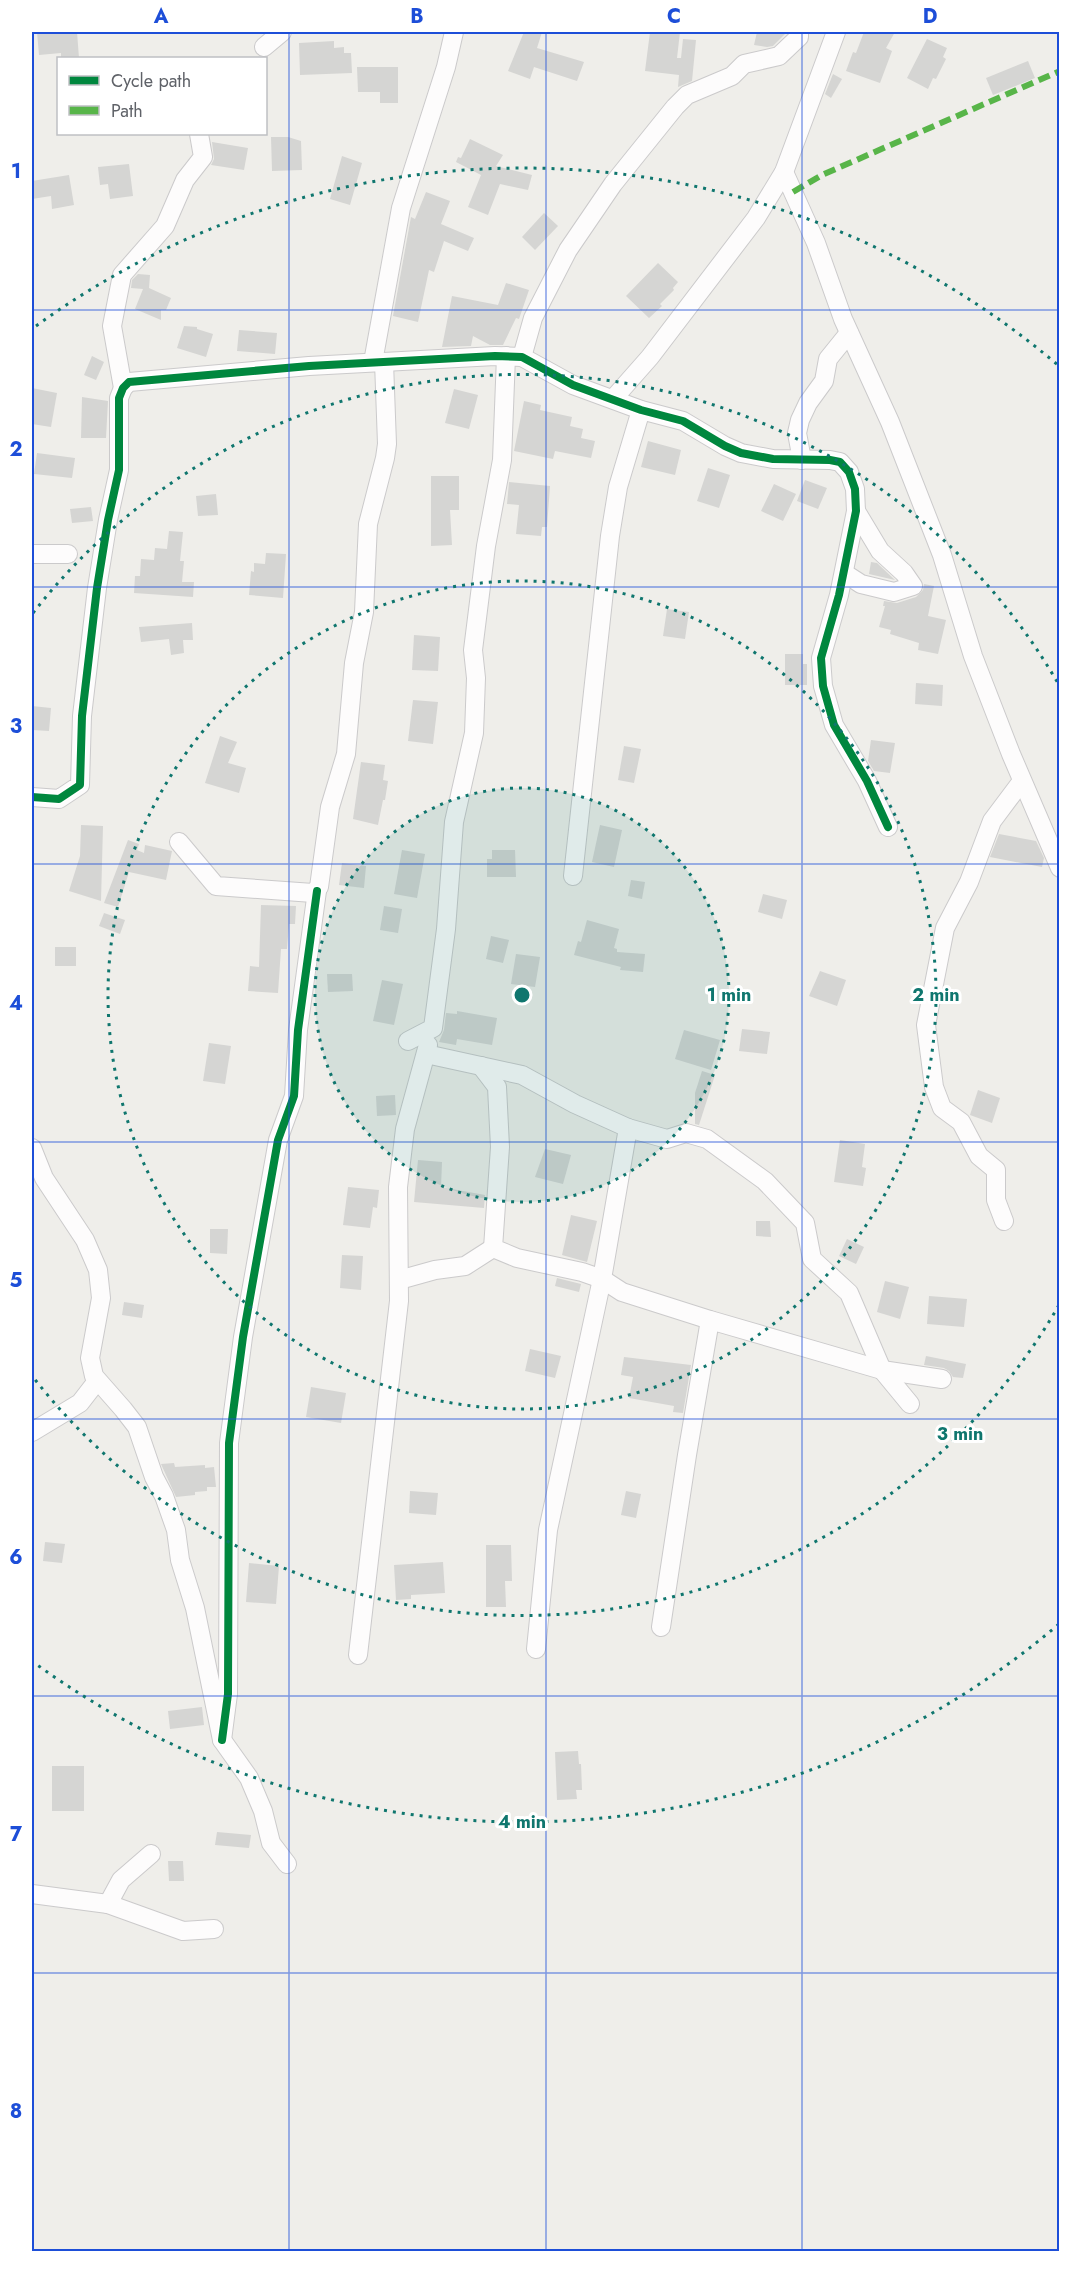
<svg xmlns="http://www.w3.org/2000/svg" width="1091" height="2283" viewBox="0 0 1091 2283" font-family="Jost,sans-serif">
<rect width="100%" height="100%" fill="#efeeea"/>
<g fill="#d5d5d3">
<polygon points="37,32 77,32 79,58 61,58 61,53 39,55"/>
<polygon points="524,32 542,32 537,48 584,62 577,81 534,67 530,79 508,71"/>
<polygon points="650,32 680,32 677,58 681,58 683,39 696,40 692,81 678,87 679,75 645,71"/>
<polygon points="757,32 787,32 773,46 767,47 754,45"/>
<polygon points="864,32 895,32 886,48 892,51 880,83 846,71 853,52 856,53"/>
<polygon points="927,39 947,48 943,57 946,59 936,79 933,78 928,89 907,78"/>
<polygon points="334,41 334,48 344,47 344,53 351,53 352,73 300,75 299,43"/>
<polygon points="1028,61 1035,78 993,95 986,78"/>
<polygon points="357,67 398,67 398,103 380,103 380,92 358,92"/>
<polygon points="833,74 842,79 831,98 825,94"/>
<polygon points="271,137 288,137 301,141 302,170 272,171"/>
<polygon points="470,139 503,155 496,166 532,175 528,190 500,184 488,215 468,207 481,175 456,162 458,157 461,158"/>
<polygon points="212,142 248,148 244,170 211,165 214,159"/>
<polygon points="342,156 362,163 350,205 330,199"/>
<polygon points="129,164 133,196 110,199 108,184 100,185 98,167"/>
<polygon points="69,175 74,205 52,209 51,196 32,199 32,181"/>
<polygon points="426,192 450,201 441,224 474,238 468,251 444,241 434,272 429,270 418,322 393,316 411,217 415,219"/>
<polygon points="544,213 558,226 535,250 522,237"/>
<polygon points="658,263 678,282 673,288 674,290 660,304 662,306 649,318 626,296"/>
<polygon points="138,274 150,275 149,288 171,298 166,310 161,310 161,320 135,309 143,289 131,288 132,280"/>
<polygon points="506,283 529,290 519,319 516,318 503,345 490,345 473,336 471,346 442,347 452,296 498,305"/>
<polygon points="184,326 197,327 197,329 213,334 206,357 177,348"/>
<polygon points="239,330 277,333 275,354 237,351"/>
<polygon points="92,356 104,362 96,380 84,375"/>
<polygon points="32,388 57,393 51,427 32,424"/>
<polygon points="454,389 478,395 469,429 445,423"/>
<polygon points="82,397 108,401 106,438 81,438"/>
<polygon points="524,401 541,405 540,410 572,417 570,426 583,429 581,438 595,441 591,458 555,451 553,459 514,451"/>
<polygon points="648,441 681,450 675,475 641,467"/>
<polygon points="37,453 75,458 72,478 34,474"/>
<polygon points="708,468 730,475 719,508 697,501"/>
<polygon points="431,476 459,476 459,510 450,510 452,545 431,546"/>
<polygon points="805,480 827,488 818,509 797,501"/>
<polygon points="509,482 550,486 547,527 542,527 541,536 516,534 519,505 507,504"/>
<polygon points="774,484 796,494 783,521 761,511"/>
<polygon points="216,494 218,515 198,516 196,496"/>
<polygon points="91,507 93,521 72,523 70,509"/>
<polygon points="169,531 183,532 180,561 184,561 182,582 194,582 193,597 134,593 135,576 140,576 141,559 154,560 155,548 167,549"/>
<polygon points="266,553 286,554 283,598 249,595 251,571 254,572 254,563 265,564"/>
<polygon points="871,562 877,563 895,580 869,574"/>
<polygon points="924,584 934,586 928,616 946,620 938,654 918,650 919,643 890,634 891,630 879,627 885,606 883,606 884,601 897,603 916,597 923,590"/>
<polygon points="667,609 689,612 685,639 663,636"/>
<polygon points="192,623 193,640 183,640 184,653 171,655 169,639 141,642 139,627"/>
<polygon points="414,635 440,637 438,671 412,670"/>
<polygon points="785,654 803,654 803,664 807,664 807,685 785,685"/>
<polygon points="916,683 943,685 942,706 915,704"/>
<polygon points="413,700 438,702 433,744 408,741"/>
<polygon points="32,706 51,708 49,731 32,730"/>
<polygon points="220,736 237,742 228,763 246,768 239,793 205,783"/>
<polygon points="871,740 895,743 890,773 874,771 868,761"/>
<polygon points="624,746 641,749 634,783 618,780"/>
<polygon points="361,762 385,765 383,780 388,781 385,800 383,800 378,825 353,819"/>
<polygon points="81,825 103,826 101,901 69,891 80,856"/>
<polygon points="600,825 622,830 614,867 592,862"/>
<polygon points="999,834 1036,841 1044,858 1042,867 990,857"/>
<polygon points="128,840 139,844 137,850 144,853 145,845 172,851 166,880 129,872 118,907 104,903"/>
<polygon points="402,850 425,854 417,898 394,894"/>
<polygon points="492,850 515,850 516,877 487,877 487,859 492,859"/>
<polygon points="342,863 366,866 364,888 339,885"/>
<polygon points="631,880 645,882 642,899 628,896"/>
<polygon points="763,894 787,900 782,919 758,912"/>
<polygon points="261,905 296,906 295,924 289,924 287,949 281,949 278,993 248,991 250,966 259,967"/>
<polygon points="384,906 402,909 398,933 380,930"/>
<polygon points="104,913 125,920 120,934 99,926"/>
<polygon points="587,920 619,929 614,948 617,949 617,952 645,954 643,972 620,970 621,967 574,955 578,941 581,942"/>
<polygon points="491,936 509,940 503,963 486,959"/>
<rect x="55" y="947" width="21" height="19"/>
<polygon points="516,954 540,957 535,987 511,984"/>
<polygon points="820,971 846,980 837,1006 809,996"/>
<polygon points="327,974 352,974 353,991 328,992"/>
<polygon points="382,980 403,984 394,1025 373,1021"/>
<polygon points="457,1011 497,1018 492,1045 457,1039 456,1045 439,1042 444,1030 446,1013 457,1014"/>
<polygon points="742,1029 770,1032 767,1054 739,1051"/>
<polygon points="684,1030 720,1040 711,1070 675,1059"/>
<polygon points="209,1043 231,1046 225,1084 203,1081"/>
<polygon points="702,1071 715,1075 699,1125 695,1124 695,1093"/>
<polygon points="978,1090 1000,1098 992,1123 970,1115"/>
<polygon points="395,1095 396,1115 377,1116 376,1096"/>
<polygon points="840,1140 865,1144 862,1167 866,1168 863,1186 834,1182"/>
<polygon points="545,1149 571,1155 563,1184 535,1177"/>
<polygon points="418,1160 442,1162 441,1187 485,1195 484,1208 414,1202"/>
<polygon points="348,1187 379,1190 377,1208 373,1207 370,1228 343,1225"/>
<polygon points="571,1215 597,1221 587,1262 562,1255"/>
<polygon points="756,1221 770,1221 771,1237 756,1236"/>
<polygon points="210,1229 228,1229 227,1254 210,1253"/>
<polygon points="847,1239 864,1247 856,1264 839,1256"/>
<polygon points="342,1255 363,1256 361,1290 340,1288"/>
<polygon points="557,1278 581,1284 579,1292 555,1286"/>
<polygon points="885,1281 909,1287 900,1319 877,1312"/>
<polygon points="929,1296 967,1299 964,1327 927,1324"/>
<polygon points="124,1302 144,1305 142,1318 122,1315"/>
<polygon points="530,1349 561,1356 555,1378 525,1371"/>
<polygon points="926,1356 966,1364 963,1378 953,1377 949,1371 944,1368 924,1365"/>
<polygon points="624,1357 691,1365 683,1413 673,1412 674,1406 629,1398 633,1377 621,1375"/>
<polygon points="311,1387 346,1393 341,1423 306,1417"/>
<polygon points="174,1463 175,1467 205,1465 205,1468 214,1467 216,1487 207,1487 207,1491 195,1492 195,1495 176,1497 161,1464"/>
<polygon points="410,1491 438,1493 436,1515 409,1513"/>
<polygon points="626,1491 641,1494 636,1518 621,1515"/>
<polygon points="45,1542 65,1544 62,1563 43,1561"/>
<polygon points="486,1545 511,1545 512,1581 505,1581 506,1607 486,1607"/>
<polygon points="443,1562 445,1593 411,1595 411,1599 396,1600 394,1565"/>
<polygon points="249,1563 279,1566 276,1604 246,1602"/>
<polygon points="202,1707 204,1725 170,1729 168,1711"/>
<polygon points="578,1751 579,1764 581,1764 582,1790 576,1790 577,1799 557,1800 555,1752"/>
<rect x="52" y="1766" width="32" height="45"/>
<polygon points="217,1832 251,1835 249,1848 215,1845"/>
<polygon points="168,1861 183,1861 184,1881 169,1881"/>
</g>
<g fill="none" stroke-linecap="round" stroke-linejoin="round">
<g stroke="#cbcacb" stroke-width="20">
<g id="street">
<polyline points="264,47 282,32"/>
<polyline points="784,172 816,243 843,319 890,422 942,555 973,656 1011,754 1060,868"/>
<polyline points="522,357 533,318 568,250 613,184 675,107 687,95 732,76 744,64 779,56 799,37 799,32"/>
<polyline points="373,362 401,208 446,67 454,32"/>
<polyline points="123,388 112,326 122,275 165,226 185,180 203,157 199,134"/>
<polyline points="613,399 650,357 756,218 784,172 836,32"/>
<polyline points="802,460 797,433 800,420 808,403 824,381 828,359 849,333"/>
<polyline points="32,554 68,554"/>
<polyline points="844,573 861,584 894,592 913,586 904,573 880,551 856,511"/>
<polyline points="32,797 59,799 80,785 82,716 97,588 108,520 119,470 119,398 123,388 129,382 309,366 495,356 522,357 573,385 641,410 683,421 725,446 741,453 773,459 830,460 840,462 849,472 855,489 856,511 839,595 821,658 823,686 834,725 867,781 888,827"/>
<polyline points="179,842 216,886 313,893 319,887 330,807 346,754 354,663 364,612 368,524 385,458 387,444 384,362"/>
<polyline points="573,876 610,536 618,487 641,410"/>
<polyline points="408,1041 433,1028 446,929 454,822 474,733 476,678 473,650 486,546 502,460 506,356"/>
<polyline points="426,1054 522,1075 575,1104 628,1128 602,1279 548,1530 536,1649"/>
<polyline points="481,1066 497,1087 500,1147 493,1248 517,1258 582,1272 602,1279 622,1292 710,1320 882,1370 942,1379"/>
<polyline points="628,1128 667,1139 686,1133 707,1139 765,1181 805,1223 812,1259 849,1293 882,1370 910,1404"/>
<polyline points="32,1148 44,1178 85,1240 98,1270 101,1298 90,1358 94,1376 123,1409 137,1427 154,1477 164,1496 176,1530 180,1560 195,1608 222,1740 249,1778 263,1811 271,1843 287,1864"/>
<polyline points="1004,1221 996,1200 996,1170 979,1156 961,1122 942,1108 934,1087 926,1025 945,928 969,882 992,821 1022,781"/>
<polyline points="399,1280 435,1270 465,1266 493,1248"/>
<polyline points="32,1432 80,1403 97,1381"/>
<polyline points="661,1627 687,1455 710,1320"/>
<polyline points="358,1655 399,1301 398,1187 405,1129 428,1045"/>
<polyline points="222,1740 228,1694 229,1443 243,1337 278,1140 294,1096 298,1030 317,891"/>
<polyline points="32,1894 108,1904 183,1931 214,1929"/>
<polyline points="108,1904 121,1880 151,1854"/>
</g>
</g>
<use href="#street" stroke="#fdfcfc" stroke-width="18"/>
<polyline stroke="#58b549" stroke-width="6" stroke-dasharray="12 6" stroke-linecap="butt" points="793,192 822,175 1060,71"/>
<g stroke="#fff" stroke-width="11">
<g id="cycleway">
<polyline points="32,797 59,799 80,785 82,716 97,588 108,520 119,470 119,398 123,388 129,382 309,366 495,356 522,357 573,385 641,410 683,421 725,446 741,453 773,459 830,460 840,462 849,472 855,489 856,511 839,595 821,658 823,686 834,725 867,781 888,827"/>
<polyline points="222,1740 228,1694 229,1443 243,1337 278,1140 294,1096 298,1030 317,891"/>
</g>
</g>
<use href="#cycleway" stroke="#00873e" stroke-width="8"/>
</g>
<path fill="none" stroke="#1d4ed8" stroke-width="1.5" stroke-opacity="0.55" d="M289,32v2220M546,32v2220M802,32v2220M32,310h1028M32,587h1028M32,864h1028M32,1142h1028M32,1419h1028M32,1696h1028M32,1973h1028"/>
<circle cx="522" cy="995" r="207" fill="#0f766e" fill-opacity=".12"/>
<g fill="none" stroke="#0f766e" stroke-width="3" stroke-dasharray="3 6">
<circle cx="522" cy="995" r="207"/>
<circle cx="522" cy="995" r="414"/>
<path d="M1059 1305A620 620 0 0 1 33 1377M33 613A620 620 0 0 1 1059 685"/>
<path d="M1059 1624A827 827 0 0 1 36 1664M36 326A827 827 0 0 1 1059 366"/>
</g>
<circle cx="522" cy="995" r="9" fill="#0f766e" stroke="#fff" stroke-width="3"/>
<g font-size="18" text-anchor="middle" font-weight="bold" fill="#0f766e" stroke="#fff" stroke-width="6" stroke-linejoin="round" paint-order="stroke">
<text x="729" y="1001">1 min</text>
<text x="936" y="1001">2 min</text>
<text x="960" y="1440">3 min</text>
<text x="522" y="1828">4 min</text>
</g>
<rect width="1091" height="2283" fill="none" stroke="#ffffff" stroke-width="66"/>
<rect x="57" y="57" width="210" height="78" fill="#ffffff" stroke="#bfc0c3" stroke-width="1.5"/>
<rect x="69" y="76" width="30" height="9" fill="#00873e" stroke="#bfc0c3" stroke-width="1.5"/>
<text x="111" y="87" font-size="18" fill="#5f6268">Cycle path</text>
<rect x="69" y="106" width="30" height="9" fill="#58b549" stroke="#bfc0c3" stroke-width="1.5"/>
<text x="111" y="117" font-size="18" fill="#5f6268">Path</text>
<rect x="33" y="33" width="1025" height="2217" fill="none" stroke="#1d4ed8" stroke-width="2"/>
<g font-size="20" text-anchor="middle" font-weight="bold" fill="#1d4ed8">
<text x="161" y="23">A</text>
<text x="417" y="23">B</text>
<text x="674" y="23">C</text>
<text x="930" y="23">D</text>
<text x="16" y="178">1</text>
<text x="16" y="456">2</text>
<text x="16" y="733">3</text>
<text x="16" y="1010">4</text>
<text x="16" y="1287">5</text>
<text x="16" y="1564">6</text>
<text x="16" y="1841">7</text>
<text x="16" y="2118">8</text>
</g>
</svg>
